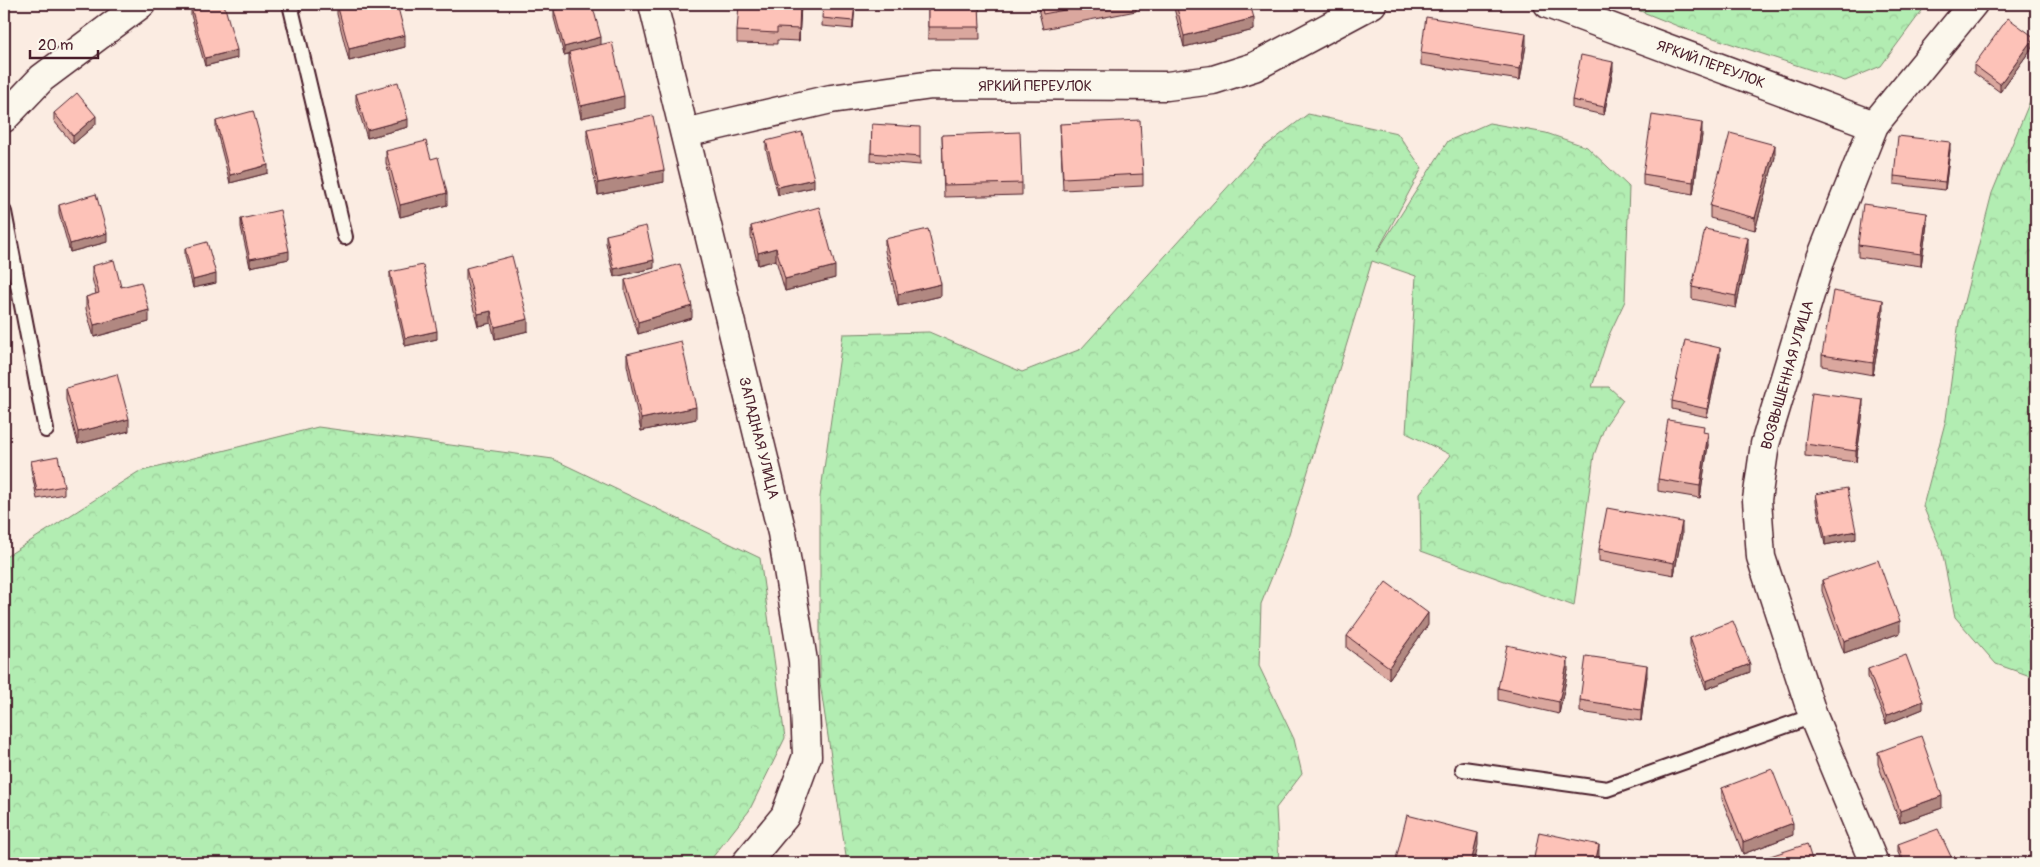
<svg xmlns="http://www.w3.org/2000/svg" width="2040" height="867" viewBox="0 0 2040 867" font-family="Pangolin,sans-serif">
<defs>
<pattern id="forest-crowns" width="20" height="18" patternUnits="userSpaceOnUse" patternTransform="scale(1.25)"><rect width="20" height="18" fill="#b2edb2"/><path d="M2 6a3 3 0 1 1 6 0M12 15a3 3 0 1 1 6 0" fill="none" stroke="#9bcb99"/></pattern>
</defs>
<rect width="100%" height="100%" fill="#fbece2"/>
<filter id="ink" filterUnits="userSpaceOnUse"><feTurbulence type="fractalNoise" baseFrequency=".02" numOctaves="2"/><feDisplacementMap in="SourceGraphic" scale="10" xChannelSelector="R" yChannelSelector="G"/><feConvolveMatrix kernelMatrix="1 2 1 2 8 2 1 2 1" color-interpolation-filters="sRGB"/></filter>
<g filter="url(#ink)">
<g fill="url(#forest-crowns)" stroke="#7e866e">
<polygon points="1623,4 1927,4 1881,66 1845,81 1680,27"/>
<polygon points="2030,101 2036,101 2036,678 1996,664 1955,617 1942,551 1923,506 1946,419 1959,321 1992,193"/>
<polygon points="1308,114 1397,133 1422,168 1377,252 1448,141 1489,123 1546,133 1587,147 1629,187 1625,301 1609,335 1592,387 1609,387 1623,400 1605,426 1594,455 1574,606 1421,551 1420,493 1451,455 1406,433 1416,276 1372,261 1288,537 1261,604 1259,666 1294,739 1302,774 1276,808 1279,863 847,863 820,683 820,497 843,334 929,332 1022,372 1081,349 1263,148"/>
<polygon points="318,427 553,459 760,558 785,738 749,811 708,863 4,863 4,558 138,472"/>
</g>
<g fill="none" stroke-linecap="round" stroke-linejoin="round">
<g stroke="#4a1f2b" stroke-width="18">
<g id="lane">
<polyline points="290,4 345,237"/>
<polyline points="4,212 46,430"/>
<polyline points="1463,769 1607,789 1813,716"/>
</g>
</g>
<g stroke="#4a1f2b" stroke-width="31">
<g id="street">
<polyline points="653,4 782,533 803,661 807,756 785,816 746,863"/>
<polyline points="1548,4 1874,125"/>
<polyline points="4,118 42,78 141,4"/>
<polyline points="685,133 831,99 932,85 1167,86 1213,80 1254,67 1372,4"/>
<polyline points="1874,863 1813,716 1761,557 1757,500 1765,444 1821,258 1874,125 1973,4"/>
</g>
</g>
<use href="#lane" stroke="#fbf7ec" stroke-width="14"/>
<use href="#street" stroke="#fbf7ec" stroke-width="28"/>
</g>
<g fill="#daa79e" stroke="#4a1f2b">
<polygon points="337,4 379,6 405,47 349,61 337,14"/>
<polygon points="801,4 799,41 777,40 777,44 737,43 737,31"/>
<polygon points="823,4 855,4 853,29 822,26"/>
<polygon points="928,4 979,4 980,39 928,39"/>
<polygon points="1037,4 1136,4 1136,11 1043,29"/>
<polygon points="1173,4 1250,4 1254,30 1184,47"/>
<polygon points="191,7 237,58 205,66 191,15"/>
<polygon points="554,10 601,45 624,108 581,118 569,64 569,54 564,55 554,18"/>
<polygon points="1526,45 1520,80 1421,65 1421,53"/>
<polygon points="2034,45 2000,92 1974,73 1974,65"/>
<polygon points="1613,70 1604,115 1572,108 1572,100"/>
<polygon points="356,94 408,127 367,138 356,102"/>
<polygon points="54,113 96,124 73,144 54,121"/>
<polygon points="216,121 268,173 230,183 216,129"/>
<polygon points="872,124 920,157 920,165 871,161"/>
<polygon points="1060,124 1143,174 1143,186 1063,190"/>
<polygon points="587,129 664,182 598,195 587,141"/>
<polygon points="942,135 1022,183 1022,195 944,197"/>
<polygon points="1702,135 1693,194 1643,185 1643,174"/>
<polygon points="766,141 814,187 778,195 766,149"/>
<polygon points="1950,150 1945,190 1894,184 1894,176"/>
<polygon points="386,151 431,159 447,205 400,217 386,163"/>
<polygon points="1775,157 1755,230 1710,218 1710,206"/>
<polygon points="59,205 107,242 70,252 59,213"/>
<polygon points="241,219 289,259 250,267 241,227"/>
<polygon points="1927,224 1921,266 1858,257 1858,245"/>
<polygon points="751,226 835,278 785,291 776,260 758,265 751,237"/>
<polygon points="606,235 654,268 614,277 606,243"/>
<polygon points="885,239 941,296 898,306 885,251"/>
<polygon points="185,248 216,283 193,288 185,256"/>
<polygon points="1748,250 1736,308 1692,299 1692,287"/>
<polygon points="92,266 121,287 149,322 94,337 86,309 86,297 96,294 92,278"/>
<polygon points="466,268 528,331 495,339 491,323 478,326 466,280"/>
<polygon points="390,272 437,339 405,346 390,280"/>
<polygon points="625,280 692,318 638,334 625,292"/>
<polygon points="1883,312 1873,375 1822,366 1822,355"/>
<polygon points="627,354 696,419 641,431 627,365"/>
<polygon points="1720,356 1707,417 1672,409 1672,401"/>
<polygon points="66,388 129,431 78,444 66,400"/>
<polygon points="1863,411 1856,462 1805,456 1805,444"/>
<polygon points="1704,432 1708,445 1700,498 1658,491 1658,479"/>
<polygon points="31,461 64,486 64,494 37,499 31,469"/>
<polygon points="1816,494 1856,539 1825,545 1816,502"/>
<polygon points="1682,534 1674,575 1599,561 1599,549"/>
<polygon points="1822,580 1900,633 1844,653 1822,591"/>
<polygon points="1428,625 1389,679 1347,648 1347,636"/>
<polygon points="1690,638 1750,672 1706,689 1690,646"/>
<polygon points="1868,669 1923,709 1886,724 1868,677"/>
<polygon points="1568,670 1559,714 1498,700 1498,688"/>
<polygon points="1647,676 1641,721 1580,712 1580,700"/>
<polygon points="1878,752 1942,808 1900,823 1878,764"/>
<polygon points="1722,788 1793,835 1743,854 1722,799"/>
<polygon points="1898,844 1954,863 1902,863 1898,852"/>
</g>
<g fill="#b18881" stroke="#4a1f2b">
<polygon points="801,4 799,41 799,29"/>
<polygon points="855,4 853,29 853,21"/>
<polygon points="1254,18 1254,30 1184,47 1184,36"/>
<polygon points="1526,33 1526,45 1520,80 1520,69"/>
<polygon points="405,35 405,47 349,61 349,49"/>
<polygon points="601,37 601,45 564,55 564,47"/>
<polygon points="2034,37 2034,45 2000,92 2000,84"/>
<polygon points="237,50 237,58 205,66 205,58"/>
<polygon points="1613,62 1613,70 1604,115 1604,107"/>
<polygon points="624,96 624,108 581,118 581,106"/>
<polygon points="96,116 96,124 73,144 73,136"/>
<polygon points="408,119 408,127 367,138 367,130"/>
<polygon points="1702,123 1702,135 1693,194 1693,182"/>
<polygon points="1950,142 1950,150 1945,190 1945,182"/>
<polygon points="1775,145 1775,157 1755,230 1755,218"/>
<polygon points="268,165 268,173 230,183 230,175"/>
<polygon points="664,170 664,182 598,195 598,183"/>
<polygon points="814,179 814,187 778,195 778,187"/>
<polygon points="447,193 447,205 400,217 400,205"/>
<polygon points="1927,213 1927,224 1921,266 1921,254"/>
<polygon points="107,233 107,242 70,252 70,244"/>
<polygon points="1748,238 1748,250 1736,308 1736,296"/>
<polygon points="776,248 776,260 758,265 758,253"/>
<polygon points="289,251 289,259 250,267 250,259"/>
<polygon points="654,260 654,268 614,277 614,269"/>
<polygon points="835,266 835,278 785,291 785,279"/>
<polygon points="216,274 216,283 193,288 193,280"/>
<polygon points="941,284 941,296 898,306 898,294"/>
<polygon points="1883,300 1883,312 1873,375 1873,363"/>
<polygon points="692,306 692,318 638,334 638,322"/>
<polygon points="149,310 149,322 94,337 94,325"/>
<polygon points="491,311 491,323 478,326 478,314"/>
<polygon points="528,319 528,331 495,339 495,327"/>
<polygon points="437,331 437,339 405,346 405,338"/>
<polygon points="1720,348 1720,356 1707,417 1707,409"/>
<polygon points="1863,399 1863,411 1856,462 1856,451"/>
<polygon points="696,407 696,419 641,431 641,419"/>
<polygon points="129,419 129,431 78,444 78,432"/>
<polygon points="1708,433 1708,445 1700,498 1700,486"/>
<polygon points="1682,522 1682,534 1674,575 1674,563"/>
<polygon points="1856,531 1856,539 1825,545 1825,537"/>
<polygon points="1428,613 1428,625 1389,679 1389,667"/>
<polygon points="1900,621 1900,633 1844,653 1844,641"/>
<polygon points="1568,659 1568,670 1559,714 1559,702"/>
<polygon points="1750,664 1750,672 1706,689 1706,681"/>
<polygon points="1647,665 1647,676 1641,721 1641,710"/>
<polygon points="1923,701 1923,709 1886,724 1886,716"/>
<polygon points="1942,796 1942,808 1900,823 1900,811"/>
<polygon points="1793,823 1793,835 1743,854 1743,842"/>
<polygon points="1478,833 1478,845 1474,863 1471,863"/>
<polygon points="1599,845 1599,857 1598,863 1595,863"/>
</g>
<g fill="#fdc2b8" stroke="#4a1f2b">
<polygon points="202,4 224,4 237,50 205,58 191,7"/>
<polygon points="337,4 378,4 379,6 386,4 397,4 405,35 349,49"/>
<polygon points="577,4 592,4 601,37 564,47 554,10"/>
<polygon points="739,4 800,4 799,29 777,28 777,33 737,31"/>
<polygon points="823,4 855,4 853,21 822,18"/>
<polygon points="928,4 979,4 980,27 928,27"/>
<polygon points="1041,4 1097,4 1043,14"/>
<polygon points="1176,4 1250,4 1254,18 1184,36"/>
<polygon points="1426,17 1526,33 1520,69 1421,53"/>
<polygon points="2008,18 2034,37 2000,84 1974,65"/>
<polygon points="612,42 624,96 581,106 569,52"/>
<polygon points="1581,55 1613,62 1604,107 1572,100"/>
<polygon points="398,82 408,119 367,130 356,94"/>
<polygon points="77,93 96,116 73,136 54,113"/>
<polygon points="253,111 268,165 230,175 216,121"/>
<polygon points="1652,115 1702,123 1693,182 1643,174"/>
<polygon points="653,116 664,170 598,183 587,129"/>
<polygon points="1140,120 1143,174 1063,178 1060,124"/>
<polygon points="872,124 920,127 920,157 871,153"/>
<polygon points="802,132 814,179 778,187 766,141"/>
<polygon points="1020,132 1022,183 944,185 942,135"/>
<polygon points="1730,133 1775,145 1755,218 1710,206"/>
<polygon points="1898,136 1950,142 1945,182 1894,176"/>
<polygon points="426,141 431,159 438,157 447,193 400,205 386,151"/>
<polygon points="96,194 107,233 70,244 59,205"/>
<polygon points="1863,204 1927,213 1921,254 1858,245"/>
<polygon points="819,207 835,266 785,279 776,248 758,253 751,226"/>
<polygon points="280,210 289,251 250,259 241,219"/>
<polygon points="646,226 654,260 614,269 606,235"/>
<polygon points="928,229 941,284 898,294 885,239"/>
<polygon points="1705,229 1748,238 1736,296 1692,287"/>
<polygon points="207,242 216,274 193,280 185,248"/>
<polygon points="512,256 528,319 495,327 491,311 478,314 466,268"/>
<polygon points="114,260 121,287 141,282 149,310 94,325 86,297 99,293 92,266"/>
<polygon points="680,264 692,306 638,322 625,280"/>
<polygon points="423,265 437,331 405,338 390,272"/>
<polygon points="1833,291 1883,300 1873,363 1822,355"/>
<polygon points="1685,340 1720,348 1707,409 1672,401"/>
<polygon points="681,341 696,407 641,419 627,354"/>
<polygon points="117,374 129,419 78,432 66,388"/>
<polygon points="1812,392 1863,399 1856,451 1805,444"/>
<polygon points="1668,420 1704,426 1703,432 1708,433 1700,486 1658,479"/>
<polygon points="58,456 64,486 37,491 31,461"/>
<polygon points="1847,488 1856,531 1825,537 1816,494"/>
<polygon points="1607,508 1682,522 1674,563 1599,549"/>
<polygon points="1878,560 1900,621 1844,641 1822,580"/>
<polygon points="1386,582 1428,613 1389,667 1347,636"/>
<polygon points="1733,621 1750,664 1706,681 1690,638"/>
<polygon points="1507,645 1568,659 1559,702 1498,688"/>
<polygon points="1906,655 1923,701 1886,716 1868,669"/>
<polygon points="1586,656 1647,665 1641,710 1580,700"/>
<polygon points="1921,736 1942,796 1900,811 1878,752"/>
<polygon points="1772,769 1793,823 1743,842 1722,788"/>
<polygon points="1407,815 1478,833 1471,863 1395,863"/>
<polygon points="1938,829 1954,863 1904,863 1898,844"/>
<polygon points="1539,832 1599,845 1595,863 1533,863"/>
<polygon points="1807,844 1813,863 1752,863 1752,862"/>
<polygon points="2036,853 2036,863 2029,863 2027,857"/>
</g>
</g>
<g text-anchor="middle" stroke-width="4" stroke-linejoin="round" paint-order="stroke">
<g font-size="15" fill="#4a1f2b" stroke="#fbf7ec">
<text transform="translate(1711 64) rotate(20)" y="5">ЯРКИЙ ПЕРЕУЛОК</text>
<text x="1035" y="91">ЯРКИЙ ПЕРЕУЛОК</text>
<text transform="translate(1787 375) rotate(-74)" y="5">ВОЗВЫШЕННАЯ УЛИЦА</text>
<text transform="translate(759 438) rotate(76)" y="5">ЗАПАДНАЯ УЛИЦА</text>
</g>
</g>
<rect width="2040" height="867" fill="none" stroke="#fbf7ec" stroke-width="20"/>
<rect x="10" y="10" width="2020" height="847" fill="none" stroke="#4a1f2b" stroke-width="2" filter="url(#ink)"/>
<path d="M30 50v8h68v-8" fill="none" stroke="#4a1f2b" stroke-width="2.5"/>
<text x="38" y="50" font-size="15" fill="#4a1f2b" stroke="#fbf7ec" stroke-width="4" paint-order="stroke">20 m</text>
</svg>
